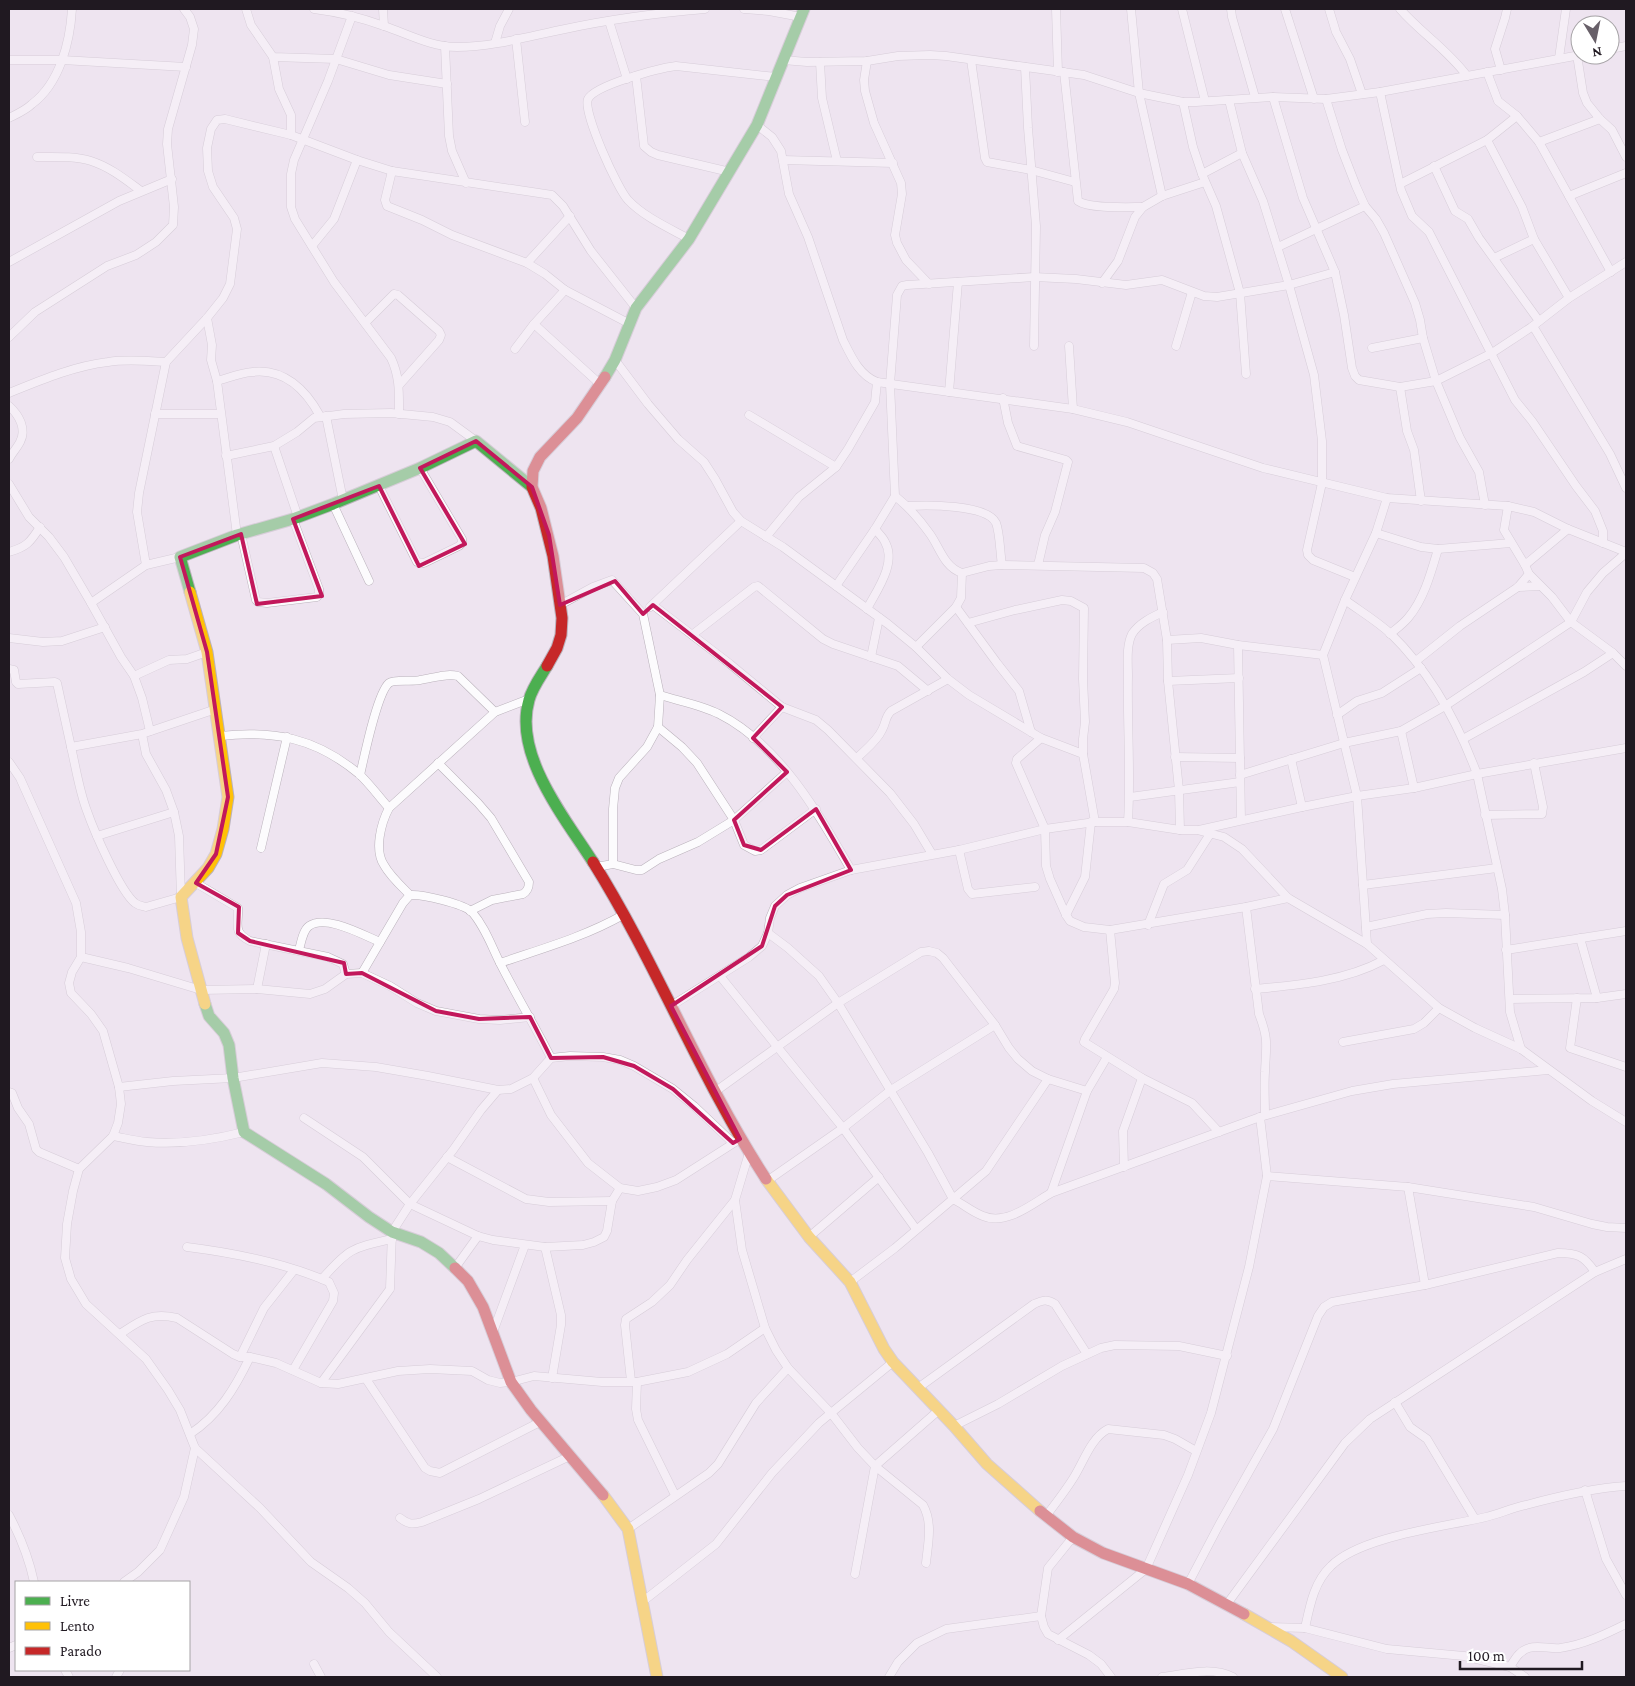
<svg xmlns="http://www.w3.org/2000/svg" width="1635" height="1686" viewBox="0 0 1635 1686" font-family="'Crimson Pro',serif">
<rect width="100%" height="100%" fill="#eee4f0"/>
<g fill="none" stroke-linecap="round" stroke-linejoin="round">
<g stroke="#bab2bb" stroke-width="9">
<g id="street">
<polyline points="246,9 251,25 273,57 336,59 389,75 447,84"/>
<path d="M314,9c24,3 48,9 70,17 24,8 47,21 73,21 36,0 73,-11 108,-18 46,-10 93,-16 140,-20"/>
<polyline points="383,9 384,26"/>
<polyline points="744,9 769,11 801,17"/>
<polyline points="1056,9 1058,72"/>
<polyline points="1131,9 1139,93 1162,196"/>
<polyline points="1182,9 1205,101"/>
<polyline points="1231,9 1232,17 1255,97"/>
<polyline points="1285,9 1314,99"/>
<polyline points="1329,9 1336,32 1350,59 1362,94"/>
<path d="M1400,9c21,24 48,41 67,67"/>
<path d="M352,16l-24,65 -34,79 -3,14v33l4,12 39,63 57,76c9,19 8,36 8,56"/>
<polyline points="609,21 627,79"/>
<polyline points="516,39 525,122"/>
<polyline points="495,43 500,26 509,9"/>
<polyline points="445,46 449,136 452,151 466,183"/>
<polyline points="1610,49 1626,46"/>
<polyline points="1577,55 1583,93 1587,103 1600,119 1612,130 1626,157"/>
<polyline points="273,57 279,89 291,115 291,135"/>
<polyline points="1559,58 1566,9"/>
<polyline points="9,60 62,60 186,67"/>
<polyline points="783,60 807,62 867,61 898,56 930,55 946,56 1084,75 1139,93 1183,102 1196,102 1273,97 1326,99 1380,92 1580,55"/>
<polyline points="971,60 985,158 987,162 1031,170 1075,182"/>
<polyline points="867,61 864,80 865,91 874,123 901,183 902,194 895,235 897,243 906,260 929,284"/>
<polyline points="820,62 822,98 837,161"/>
<polyline points="1025,67 1028,128 1036,226 1034,346"/>
<polyline points="1501,70 1495,49 1505,18 1507,9"/>
<path d="M1064,72l14,129c11,8 51,6 65,6"/>
<polyline points="1487,72 1498,101 1517,116 1539,142 1611,272"/>
<polyline points="636,76 644,146 651,152 658,155 730,172"/>
<polyline points="1380,92 1401,190 1412,216 1429,232 1515,400 1532,421 1576,486 1595,511 1603,531 1603,543"/>
<polyline points="1273,97 1303,198 1335,272 1344,315 1352,368 1355,376 1359,380 1400,387 1436,381 1492,353 1533,326 1569,298 1626,262"/>
<polyline points="1326,99 1342,150 1356,186 1365,206 1376,219 1384,233 1415,303 1420,320 1423,338 1436,381 1460,438 1479,472 1485,505"/>
<polyline points="1229,100 1242,153 1263,201 1289,285 1314,375 1322,441 1322,483 1307,550 1308,555 1313,560 1355,577"/>
<polyline points="1183,102 1193,147 1202,174 1216,206 1240,293 1246,374"/>
<path d="M9,118c8,-4 17,-8 23,-14 28,-21 38,-62 40,-95"/>
<path d="M757,125l15,12 9,14 8,43 19,43 35,103c8,16 16,35 34,42l196,27 54,13 136,46 124,30 121,8 26,6 34,17 58,23"/>
<polyline points="1487,140 1522,207 1534,239 1569,298"/>
<polyline points="1539,142 1600,119"/>
<path d="M37,157c18,0 38,-1 54,4 19,6 35,19 50,30"/>
<polyline points="783,160 893,163"/>
<polyline points="1434,166 1455,211 1468,219 1479,238 1539,321"/>
<polyline points="392,171 385,200 387,206 422,220 452,235 527,263 545,274 565,290 630,324"/>
<polyline points="1202,174 1242,153"/>
<polyline points="1400,184 1487,140 1517,116"/>
<polyline points="1569,196 1626,173"/>
<path d="M689,239c-20,-11 -45,-22 -61,-39 -10,-10 -46,-89 -40,-101 7,-14 72,-31 88,-33l100,11"/>
<polyline points="312,246 334,219 357,160"/>
<polyline points="1278,247 1365,206"/>
<polyline points="1494,258 1534,239"/>
<polyline points="9,262 119,201 172,179"/>
<polyline points="527,263 570,216"/>
<polyline points="1102,283 1118,261 1135,217 1143,207 1162,196 1205,182"/>
<polyline points="207,318 212,345 211,360 217,381 237,535"/>
<polyline points="365,323 394,294 398,295 439,331 441,335 439,340 400,384"/>
<polyline points="534,324 601,385"/>
<polyline points="1533,326 1610,454 1626,488"/>
<polyline points="9,337 35,312 107,266 136,255 156,242 173,225 174,207 167,144 168,129 192,45 194,29 190,17 184,9"/>
<polyline points="1069,346 1073,409"/>
<polyline points="1176,346 1192,292"/>
<polyline points="1372,348 1423,338"/>
<polyline points="515,349 534,324 565,290"/>
<polyline points="615,360 648,404 678,439 704,462 715,479 733,512 741,521 783,547 888,624 916,647 948,679 969,695 1041,738 1083,754 1095,822"/>
<path d="M217,381c11,-3 23,-8 35,-9 32,-4 54,18 68,44"/>
<polyline points="1400,387 1407,431 1414,450 1421,501"/>
<polyline points="949,392 958,282"/>
<path d="M9,393c32,-13 65,-27 99,-31 19,-3 39,-1 58,0"/>
<polyline points="1003,398 1008,423 1017,446 1066,460 1068,462 1055,512 1045,535 1038,565"/>
<path d="M9,406c10,9 18,23 11,36 -3,6 -8,11 -11,17"/>
<polyline points="155,414 220,414"/>
<polyline points="749,415 836,467"/>
<polyline points="326,416 343,500"/>
<polyline points="274,446 298,517"/>
<polyline points="226,456 274,446 297,432 314,418 344,414 391,413 433,417 450,422 476,441"/>
<polyline points="9,484 29,517 49,537 64,557 91,603"/>
<polyline points="379,486 417,562 424,563 459,546 462,543 462,539 420,468"/>
<polyline points="333,504 369,581"/>
<path d="M908,506c18,-1 79,-2 88,17 4,10 4,30 6,42"/>
<polyline points="1508,506 1504,530 1525,565 1529,574 1552,597 1571,622 1613,653 1626,666"/>
<polyline points="1376,533 1421,547 1438,549 1511,543"/>
<polyline points="241,534 256,600 258,602 267,603 317,597 319,594 319,589 293,519"/>
<polyline points="766,537 799,497 836,467 848,449 875,402 877,382"/>
<path d="M9,552c17,-5 21,-9 31,-25"/>
<polyline points="146,565 137,512 139,493 166,362 207,318 223,298 230,284 237,229 234,218 213,187 208,171 207,148 211,129 217,120 225,119 291,135 357,160 392,171 552,195 563,206 591,251 636,308"/>
<polyline points="1525,565 1568,529"/>
<polyline points="836,586 875,529 895,496"/>
<polyline points="1518,587 1540,586"/>
<path d="M1345,600c15,11 32,21 46,34 39,38 67,89 86,140l25,115 3,26 5,97 11,37"/>
<polyline points="560,605 593,587 612,580 643,614 660,695 658,727 647,747 619,778 615,788 613,809 613,864"/>
<polyline points="653,605 730,664 782,707 816,720 828,730 890,793 914,824 932,854"/>
<polyline points="650,607 741,521"/>
<polyline points="956,607 997,663 1019,691 1031,732"/>
<path d="M867,609c10,-19 30,-46 18,-67 -2,-5 -7,-9 -10,-13"/>
<polyline points="968,623 1015,610 1062,600 1071,601 1084,608 1083,679 1085,722 1083,739 1083,754"/>
<path d="M1390,634c6,-5 13,-10 18,-16 16,-19 23,-45 30,-69"/>
<polyline points="692,635 754,587 758,586 823,639 833,644 898,666 928,691"/>
<polyline points="9,638 43,642 62,641 105,627"/>
<polyline points="1167,640 1201,638 1238,645 1323,655"/>
<polyline points="1238,645 1241,820"/>
<polyline points="916,647 956,607 961,598 962,573"/>
<polyline points="871,657 879,618"/>
<polyline points="1416,661 1460,626 1518,587 1529,574"/>
<polyline points="9,669 14,670 16,682 18,684 55,682 57,683 71,747"/>
<polyline points="134,676 169,660 187,659 207,652"/>
<polyline points="1168,681 1239,678"/>
<path d="M660,695c19,6 41,10 59,19 60,30 100,100 132,156"/>
<polyline points="1337,715 1357,701 1382,693 1421,668"/>
<polyline points="658,727 682,747 697,763 734,820 744,845 755,851 761,850 816,809"/>
<polyline points="150,731 142,698 134,676 121,657 91,603 146,565 180,557"/>
<polyline points="1401,731 1414,788"/>
<path d="M142,734l4,20 20,36 8,22 5,24 2,61 -35,10c-4,-1 -7,-1 -11,-4 -15,-12 -41,-72 -48,-92 -8,-21 -11,-43 -16,-64l71,-13 74,-25"/>
<path d="M220,736c54,-6 96,2 139,38 11,10 20,23 30,34"/>
<polyline points="753,738 782,707"/>
<polyline points="1041,738 1017,759 1016,763 1045,829 1046,866 1050,879 1066,915 1070,921 1084,927 1110,930 1246,907 1288,898"/>
<polyline points="1463,739 1584,672 1613,653"/>
<polyline points="1175,757 1240,758"/>
<path d="M857,758c8,-8 20,-17 25,-28 4,-7 3,-13 9,-19l57,-32"/>
<polyline points="1291,759 1302,807"/>
<polyline points="9,762 20,778 76,903 81,932 81,957 72,972 69,983 71,993 91,1014 103,1031 119,1087 121,1104 118,1123 113,1136 79,1169 73,1191 67,1224 65,1258 71,1279 86,1304 146,1359 168,1390 180,1410 195,1448 260,1508 311,1562 348,1588 365,1603 389,1632 437,1677"/>
<path d="M438,763l40,40 13,15 38,64c0,5 -1,9 -6,12l-31,6 -22,11"/>
<path d="M360,775c4,-17 17,-82 29,-92 5,-4 24,-1 31,-3 13,-2 26,-7 38,-4l37,36"/>
<polyline points="1240,775 1344,743 1401,731 1445,706 1571,622 1587,592 1603,573 1626,553"/>
<polyline points="1130,797 1240,782"/>
<polyline points="1485,815 1542,814 1543,807 1534,763"/>
<path d="M1128,822c3,-49 -1,-98 0,-146 0,-13 -2,-30 4,-42 7,-11 20,-17 31,-22"/>
<path d="M1180,830l-1,-40 -11,-109 -1,-41 -10,-61 -4,-6 -9,-5 -142,-3 -13,1 -27,7c-18,-6 -22,-25 -32,-39 -10,-14 -21,-27 -35,-38l-5,-112 7,-89 5,-9 5,-1 127,-8 42,2 50,6 36,-5 42,16 13,1 72,-12 46,-13"/>
<polyline points="1199,830 1302,807 1357,796 1414,788 1477,774 1626,748"/>
<polyline points="97,836 174,812"/>
<polyline points="261,848 287,737"/>
<polyline points="959,850 968,889 972,894 1035,887"/>
<polyline points="596,867 613,864 636,870 642,870 659,859 698,842 734,820 787,772"/>
<path d="M196,883l42,25c1,16 -6,24 12,33l78,16 15,7 3,10"/>
<polyline points="1363,885 1497,868"/>
<path d="M410,895c-9,-9 -20,-19 -26,-30 -10,-15 -3,-42 5,-57l106,-96 34,-13"/>
<path d="M1246,907l13,107c10,26 7,31 6,58 -1,14 0,29 0,43"/>
<polyline points="1066,915 1085,877 1091,822"/>
<polyline points="1148,925 1164,884 1187,870 1210,834"/>
<polyline points="1366,927 1427,914 1446,913 1505,915"/>
<polyline points="1110,930 1115,983 1114,989 1085,1039 1084,1042 1142,1078 1192,1103 1219,1132"/>
<polyline points="768,933 788,948 819,976 838,1003 928,1153 953,1199 986,1171 1048,1079"/>
<polyline points="1580,938 1597,998"/>
<polyline points="1367,944 1357,796 1323,655 1345,600 1376,533 1387,498"/>
<path d="M299,950c2,-7 4,-20 10,-24 17,-12 54,9 71,16"/>
<polyline points="1506,950 1626,931"/>
<polyline points="81,957 128,968 201,990 257,989 310,994 325,989 346,974 362,973 390,986 417,1003 436,1011 479,1019 500,1020 530,1017"/>
<path d="M500,963c41,-14 84,-26 123,-48"/>
<path d="M362,973l41,-70 7,-8c12,-1 54,9 62,17 13,15 19,33 28,51 16,32 35,63 51,95"/>
<polyline points="720,976 843,1128 916,1229"/>
<polyline points="257,989 266,944"/>
<path d="M1255,989c43,-4 90,-8 129,-29"/>
<polyline points="1577,998 1570,1048 1626,1067"/>
<polyline points="1510,999 1597,998 1626,994"/>
<polyline points="671,1006 749,957 762,946 768,933 770,918 775,906 787,895 800,888 851,870 959,850 1045,829 1095,822 1128,822 1180,830 1197,830 1224,837 1242,849 1288,898 1367,944 1439,1008 1475,1028 1521,1049 1592,1101 1626,1122"/>
<polyline points="1343,1042 1414,1029 1424,1023 1439,1008"/>
<polyline points="533,1078 551,1115 588,1163 620,1188 638,1191 657,1187 676,1180 737,1141"/>
<polyline points="119,1087 173,1081 233,1078 322,1063 376,1067 428,1076 498,1090 511,1089 533,1078 551,1058 570,1056 603,1057 620,1060 634,1066 673,1089 694,1106 733,1143"/>
<polyline points="716,1091 838,1003 921,952 929,951 937,953 943,958 995,1025 1009,1048 1018,1059 1032,1071 1048,1079 1087,1091"/>
<polyline points="9,1092 12,1093 18,1108 29,1124 36,1149 39,1152 79,1169"/>
<polyline points="304,1118 363,1157 410,1204 478,1236 493,1240 545,1247 583,1245 594,1242 604,1237 607,1231 612,1201 620,1188"/>
<path d="M113,1136c11,2 23,5 34,6 33,3 65,-2 97,-10"/>
<polyline points="447,1157 526,1199 549,1202 612,1201"/>
<polyline points="1124,1167 1123,1131 1142,1078"/>
<polyline points="1267,1176 1408,1187 1534,1207 1592,1224 1607,1227 1626,1228"/>
<polyline points="767,1181 843,1128 891,1090 995,1025"/>
<polyline points="1408,1187 1425,1285"/>
<polyline points="1051,1193 1087,1091 1107,1057"/>
<polyline points="809,1237 879,1177"/>
<path d="M187,1247c48,6 98,16 142,35l5,11 -1,8 -40,69"/>
<polyline points="545,1247 561,1315 561,1325 552,1378"/>
<polyline points="455,1268 478,1236"/>
<path d="M322,1279c27,-31 30,-31 70,-40"/>
<path d="M850,1282l45,-34 58,-49c10,5 19,13 30,17 23,10 49,-12 68,-23l209,-76 92,-26 41,-7 155,-14"/>
<polyline points="493,1332 525,1245"/>
<path d="M120,1334c21,-14 31,-22 57,-16l56,36 7,3h10l26,6 45,20 17,1 60,-13 32,-2 42,2 16,9 12,3 11,-1 23,-6 68,6h35l51,-10 39,-18 38,-26"/>
<polyline points="240,1357 264,1308 294,1270"/>
<polyline points="366,1379 425,1468 430,1471 440,1473 540,1422"/>
<polyline points="631,1381 625,1325 626,1319 652,1302 670,1285 687,1260 735,1200"/>
<polyline points="637,1382 636,1409 638,1420 675,1495"/>
<polyline points="321,1383 390,1289 392,1232 410,1204 453,1150 481,1110 498,1090"/>
<path d="M918,1388l116,-84c9,-4 13,-5 21,0l32,50"/>
<polyline points="1395,1402 1410,1427 1427,1439 1475,1519"/>
<polyline points="954,1426 998,1404 1062,1366 1101,1348 1115,1345 1179,1346 1227,1356"/>
<path d="M190,1434c29,-19 45,-46 60,-77"/>
<polyline points="1585,1490 1606,1559 1626,1595"/>
<path d="M9,1515c11,21 20,43 25,67"/>
<path d="M1046,1516c10,-13 20,-26 28,-39 10,-16 17,-39 34,-48l56,6 11,4 21,12"/>
<path d="M400,1518c8,6 12,7 22,4l57,-23 91,-43"/>
<polyline points="628,1529 709,1473 718,1464 756,1403 788,1368"/>
<polyline points="1073,1537 1048,1568 1041,1616 1044,1627 1048,1634 1089,1655 1101,1664 1111,1677"/>
<path d="M926,1563c2,-20 7,-40 -3,-58l-48,-39 64,-56"/>
<polyline points="855,1574 875,1466 858,1448 831,1413 893,1362"/>
<polyline points="124,1582 138,1572 160,1550 184,1497 195,1448"/>
<path d="M1188,1584l31,-59 54,-96 45,-113 6,-9 8,-5 93,-17 133,-32c20,0 26,3 37,19"/>
<polyline points="642,1602 716,1544 772,1473 819,1423 831,1413 788,1368 776,1350 765,1328 755,1294 742,1250 735,1200 749,1153"/>
<polyline points="1227,1604 1345,1443 1370,1419 1595,1272 1626,1259"/>
<polyline points="1270,1627 1305,1628 1387,1649 1464,1656 1510,1667 1525,1677"/>
<path d="M1305,1628c5,-23 9,-46 26,-62 30,-30 114,-39 155,-49 13,-3 26,-9 40,-12 33,-9 66,-17 100,-19"/>
<polyline points="1058,1640 1146,1569 1188,1475 1211,1413 1249,1267 1267,1176 1260,1117"/>
<polyline points="9,1648 16,1645"/>
<polyline points="314,1664 321,1677"/>
<path d="M1510,1667c5,-8 9,-16 19,-19 9,-3 21,1 31,0 23,-3 46,-14 66,-24"/>
<polyline points="65,1670 69,1677"/>
<polyline points="116,1677 120,1670"/>
<polyline points="889,1677 898,1662 917,1643 946,1629 1041,1616"/>
<path d="M1162,1677c23,-3 49,-11 71,0"/>
</g>
</g>
<g stroke="#bab2bb" stroke-width="13">
<g id="fast">
<polyline points="605,377 615,360 636,308 689,239 757,125 804,9"/>
<polyline points="190,592 180,557 237,535 293,519 333,504 420,468 476,441 532,487"/>
<path d="M547,666c-6,10 -15,22 -18,34 -16,55 36,118 64,162"/>
<polyline points="205,1004 209,1016 224,1033 229,1045 233,1078 244,1132 326,1184 369,1217 392,1232 421,1242 439,1253 455,1268"/>
</g>
</g>
<g stroke="#bab2bb" stroke-width="13">
<g id="slow">
<polyline points="190,592 207,652 228,797 223,829 216,854 208,868 181,897 187,938 205,1004"/>
<polyline points="766,1179 809,1237 850,1282 884,1349 893,1362 954,1426 987,1464 1040,1511"/>
<polyline points="603,1495 628,1529 657,1677"/>
<polyline points="1244,1614 1291,1641 1342,1677"/>
</g>
</g>
<g stroke="#bab2bb" stroke-width="13">
<g id="jam">
<polyline points="547,666 557,648 561,635 562,618 553,556 541,508 532,487 533,471 540,457 577,418 605,377"/>
<path d="M593,862c64,102 107,216 173,317"/>
<polyline points="455,1268 468,1281 483,1307 511,1382 531,1410 603,1495"/>
<polyline points="1040,1511 1073,1537 1103,1553 1188,1584 1244,1614"/>
</g>
</g>
<use href="#street" stroke="#fcfbfd" stroke-width="8"/>
<use href="#fast" stroke="#4caf50" stroke-width="11"/>
<use href="#slow" stroke="#ffc107" stroke-width="11"/>
<use href="#jam" stroke="#c62828" stroke-width="11"/>
</g>
<path d="M0 0H1635V1686H0ZM476,441l56,46 17,48 11,70 55,-24 28,33 10,-9 129,102 -29,31 34,34 -53,48 10,25 17,5 55,-41 35,61 -64,25 -12,11 -13,40 -91,60 69,133 -7,4 -60,-54 -39,-23 -31,-9 -52,1 -21,-41 -51,2 -43,-8 -74,-38 -16,1 -2,-11 -94,-22 -12,-8 1,-26 -43,-24 20,-29 12,-57 -21,-145 -27,-95 61,-23 16,70 65,-8 -29,-77 86,-33 40,80 46,-22 -45,-76z" fill="#eee4f0" fill-opacity=".55" fill-rule="evenodd"/>
<path fill="none" stroke="#c2185b" stroke-width="4" stroke-linejoin="round" d="M476,441l56,46 17,48 11,70 55,-24 28,33 10,-9 129,102 -29,31 34,34 -53,48 10,25 17,5 55,-41 35,61 -64,25 -12,11 -13,40 -91,60 69,133 -7,4 -60,-54 -39,-23 -31,-9 -52,1 -21,-41 -51,2 -43,-8 -74,-38 -16,1 -2,-11 -94,-22 -12,-8 1,-26 -43,-24 20,-29 12,-57 -21,-145 -27,-95 61,-23 16,70 65,-8 -29,-77 86,-33 40,80 46,-22 -45,-76z"/>
<rect width="1635" height="1686" fill="none" stroke="#201921" stroke-width="20"/>
<rect x="15" y="1581" width="175" height="90" fill="#ffffff" stroke="#a6a3a6"/>
<rect x="25" y="1597" width="25" height="8" fill="#4caf50" stroke="#a6a3a6"/>
<text x="60" y="1606" font-size="15" fill="#201921">Livre</text>
<rect x="25" y="1622" width="25" height="8" fill="#ffc107" stroke="#a6a3a6"/>
<text x="60" y="1631" font-size="15" fill="#201921">Lento</text>
<rect x="25" y="1647" width="25" height="8" fill="#c62828" stroke="#a6a3a6"/>
<text x="60" y="1656" font-size="15" fill="#201921">Parado</text>
<g transform="translate(1595 40) rotate(170)"><circle r="24" fill="#ffffff" stroke="#a6a3a6"/>
<path d="M0-4L9 19L0 12L-9 19Z" fill="#686069"/>
<text y="-8" font-size="14" font-weight="bold" text-anchor="middle" fill="#201921">N</text>
</g>
<path d="M1460 1661v8h122v-8" fill="none" stroke="#201921" stroke-width="2.5"/>
<text x="1468" y="1661" font-size="15" fill="#201921" stroke="#ffffff" stroke-width="4" paint-order="stroke">100 m</text>
</svg>
